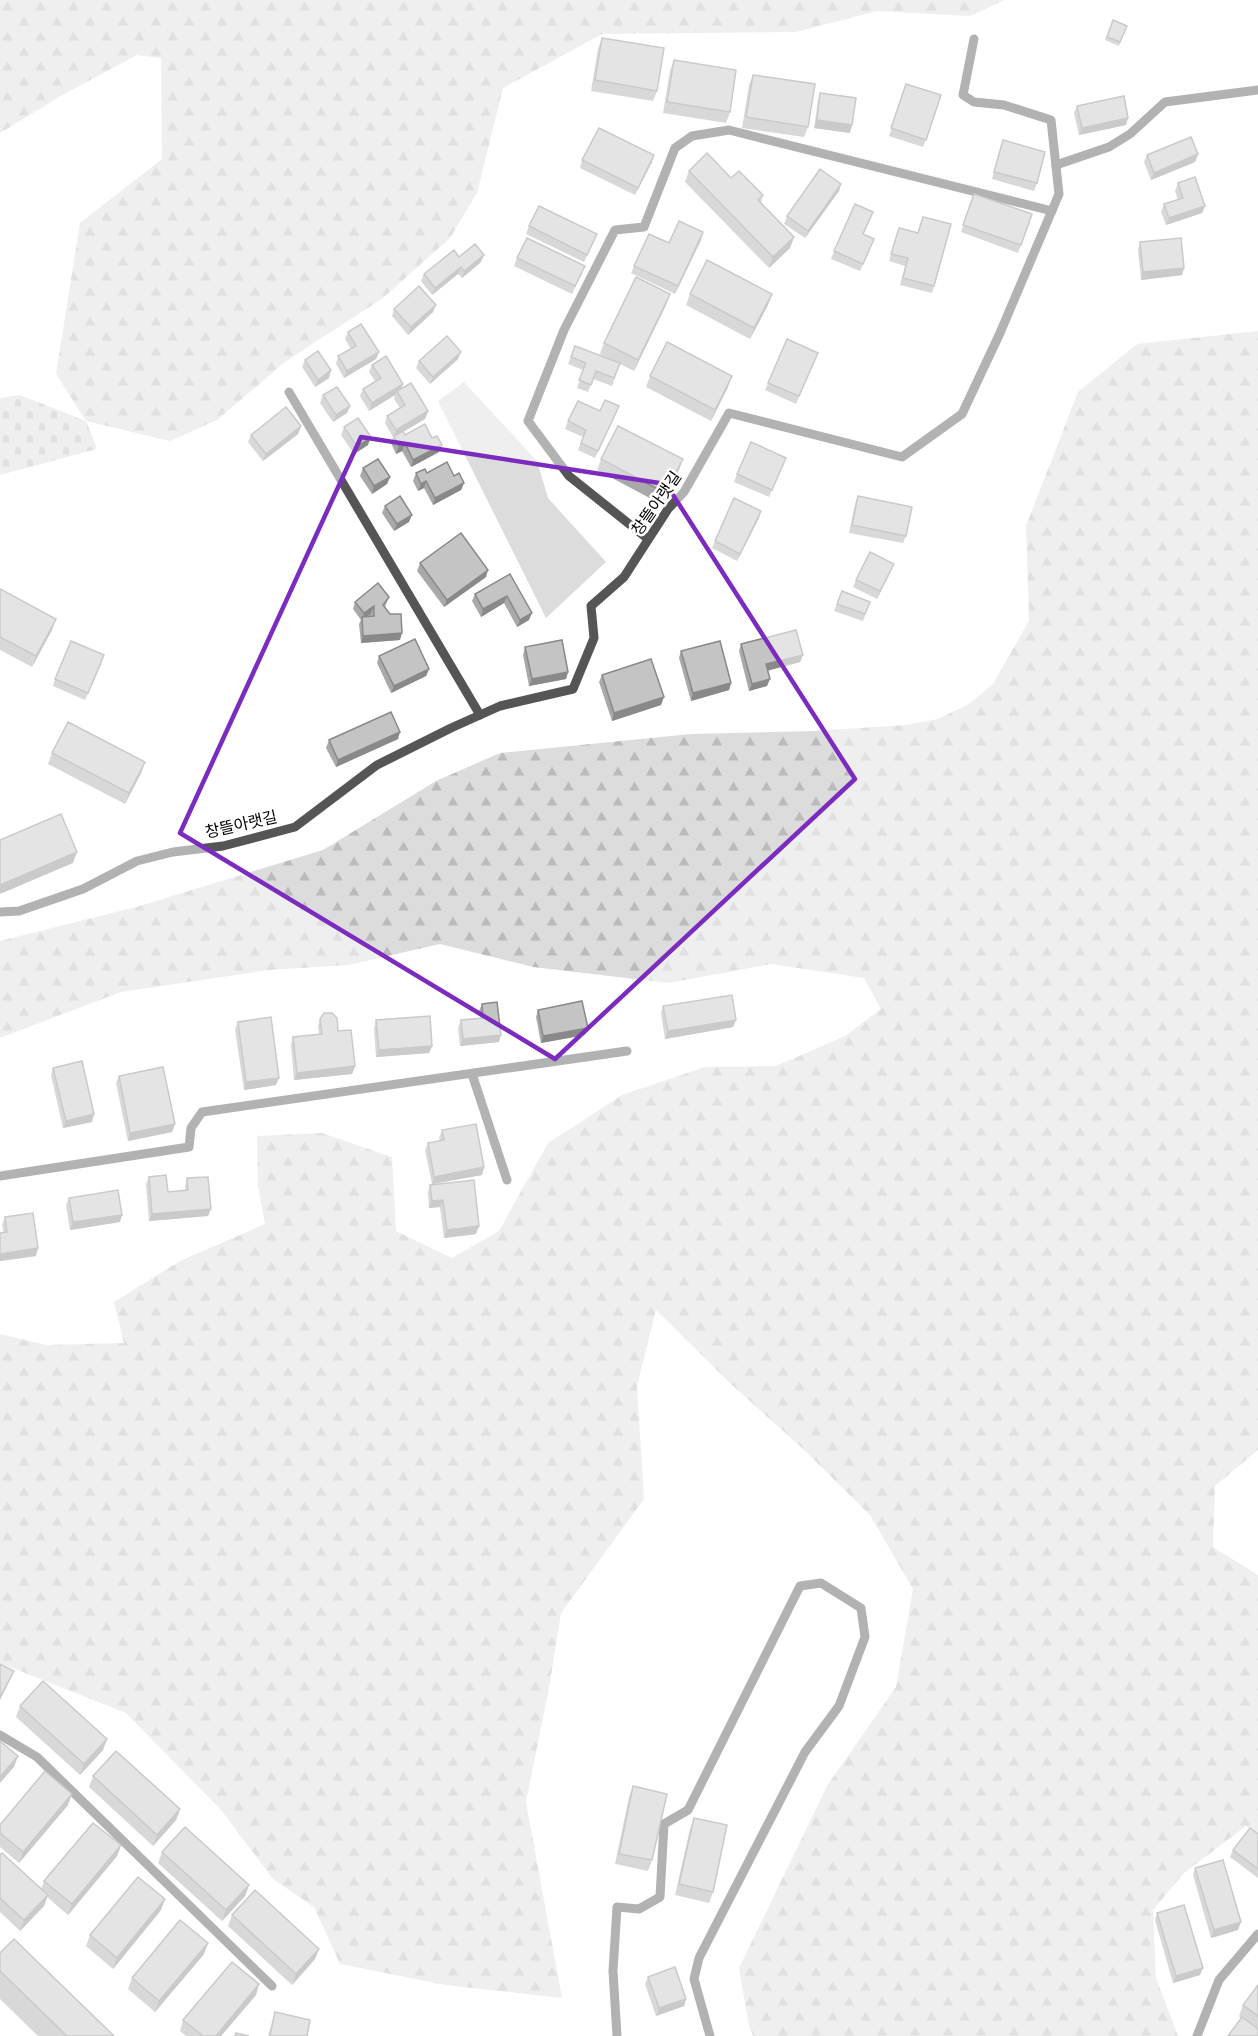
<svg xmlns="http://www.w3.org/2000/svg" width="1258" height="2036" viewBox="0 0 1258 2036" font-family="'Source Sans 3','Noto Sans KR',sans-serif">
<defs>
<pattern id="forest-firs" width="22" height="20" patternUnits="userSpaceOnUse" patternTransform="scale(1.5)"><rect width="22" height="20" fill="#dcdcdc"/><path d="M5 1l3.5 6h-7zM16 11l3.5 6h-7z" fill="#bbb"/></pattern>
<pattern id="cemetery-stones" width="16" height="16" patternUnits="userSpaceOnUse" patternTransform="scale(1.5)"><rect width="16" height="16" fill="#dcdcdc"/><path d="M2 7V4a2 2 0 0 1 4 0v3zM10 15v-3a2 2 0 0 1 4 0v3z" fill="#bbb"/></pattern>
</defs>
<rect width="100%" height="100%" fill="#fff"/>
<polygon fill="#dcdcdc" points="464,382 537,461 548,498 606,562 546,618 438,401"/>
<g fill="url(#forest-firs)">
<polygon points="0,0 1005,0 970,16 877,11 796,32 602,34 503,88 477,193 450,238 383,298 285,362 217,420 170,441 86,421 56,374 80,223 162,159 161,58 137,55 66,93 0,133"/>
<polygon points="1258,331 1258,1450 1215,1486 1213,1547 1258,1575 1258,1836 1246,1826 1184,1873 1153,1910 1156,1978 1178,2036 753,2036 748,2021 739,1968 827,1786 896,1687 913,1589 870,1515 801,1447 732,1385 656,1310 637,1386 644,1499 561,1613 549,1688 526,1802 562,1998 445,1985 340,1964 314,1907 273,1879 222,1811 126,1713 0,1663 0,1334 46,1345 124,1343 114,1302 180,1261 265,1224 258,1186 257,1136 322,1133 392,1157 396,1231 452,1258 499,1231 548,1143 622,1095 705,1067 776,1066 845,1036 881,1009 864,978 771,964 669,983 533,967 440,944 349,965 269,970 121,992 0,1038 0,941 136,907 323,850 436,781 500,753 691,734 814,731 906,725 938,719 969,704 993,684 1029,621 1026,526 1078,392 1137,344"/>
</g>
<polygon fill="url(#cemetery-stones)" points="20,395 86,421 97,449 0,475 0,398"/>
<g fill="none" stroke-linecap="round" stroke-linejoin="round">
<g stroke="#555" stroke-width="9">
<polyline points="1056,165 1109,147 1130,134 1165,102 1258,90"/>
<polyline points="289,392 480,715"/>
<polyline points="648,539 569,476 528,421 564,330 615,230 644,227 675,148 692,136 729,130 1052,211"/>
<polyline points="0,912 19,911 83,889 137,861 173,852 223,846 295,827 377,765 451,728 500,706 573,689 594,638 591,606 624,577 668,509 684,492 729,413 902,457 962,414 1000,333 1059,194 1051,120 1004,105 974,102 963,95 974,39"/>
<polyline points="472,1074 507,1180"/>
<polyline points="0,1176 189,1147 191,1128 202,1112 627,1051"/>
<polyline points="0,1735 37,1757 272,1986"/>
<polyline points="617,2036 613,1971 617,1907 639,1909 660,1897 664,1824 688,1810 800,1586 821,1583 861,1608 865,1637 839,1706 805,1752 699,1958 694,1979 710,2036"/>
<polyline points="1197,2036 1219,1980 1258,1934"/>
</g>
</g>
<g fill="#a9a9a9">
<polygon points="1113,20 1127,26 1119,46 1105,40"/>
<polygon points="602,38 657,91 653,101 591,91 598,49"/>
<polygon points="674,60 730,112 726,123 663,113 670,71"/>
<polygon points="753,75 808,127 804,137 742,128 749,85"/>
<polygon points="906,84 941,95 923,147 889,136"/>
<polygon points="820,93 850,133 814,128 818,100"/>
<polygon points="1077,106 1128,118 1126,125 1079,135 1074,113"/>
<polygon points="1003,140 1037,183 1034,191 992,179"/>
<polygon points="1198,154 1195,162 1151,180 1144,162 1147,155"/>
<polygon points="582,160 652,162 635,195 580,168"/>
<polygon points="689,171 731,178 763,195 761,203 794,237 790,248 769,268 685,182"/>
<polygon points="1178,183 1205,206 1202,213 1166,225 1161,212 1164,204 1178,200 1175,191"/>
<polygon points="841,184 839,191 805,238 784,224 787,216"/>
<polygon points="974,194 1032,214 1018,253 961,232"/>
<polygon points="923,217 934,286 932,293 900,285 905,266 889,261 899,228 918,233"/>
<polygon points="870,220 863,235 871,247 860,271 831,259 834,251"/>
<polygon points="529,226 594,241 584,262 526,234"/>
<polygon points="701,240 675,294 631,273 634,266 669,243"/>
<polygon points="1140,242 1184,268 1182,275 1141,280 1138,250"/>
<polygon points="459,257 481,262 462,278 458,274 432,295 421,281 424,274"/>
<polygon points="517,258 582,273 572,294 514,266"/>
<polygon points="670,294 666,305 634,371 620,364 612,386 593,379 588,392 577,388 583,370 568,364 575,346 615,361 600,354 604,343"/>
<polygon points="690,294 768,305 750,339 686,305"/>
<polygon points="394,309 433,312 408,335 392,316"/>
<polygon points="348,332 379,352 376,359 344,378 336,364 338,356 351,349 345,339"/>
<polygon points="458,359 430,384 416,368 419,361"/>
<polygon points="305,360 329,378 315,387 302,367"/>
<polygon points="815,360 796,404 765,390 768,383"/>
<polygon points="372,365 428,411 425,419 403,432 405,435 432,438 442,445 439,452 411,467 402,451 396,454 391,443 393,437 385,423 387,416 400,408 394,399 395,395 369,411 360,396 363,389 375,381 369,372"/>
<polygon points="650,376 728,387 711,421 646,387"/>
<polygon points="323,395 350,406 347,413 333,422 320,403"/>
<polygon points="619,406 595,458 578,450 583,437 565,429 568,421"/>
<polygon points="301,426 298,434 263,461 248,442 251,435"/>
<polygon points="344,427 368,445 354,454 341,435"/>
<polygon points="601,459 679,470 661,504 597,470"/>
<polygon points="783,465 769,497 734,482 737,474"/>
<polygon points="363,468 390,477 387,484 372,494 360,476"/>
<polygon points="416,473 427,473 454,476 464,483 461,490 433,505 424,488 418,491 413,481"/>
<polygon points="858,496 906,536 903,543 849,533 855,504"/>
<polygon points="385,506 409,522 394,531 382,513"/>
<polygon points="759,518 737,561 712,548 715,541"/>
<polygon points="420,563 486,577 444,607 417,571"/>
<polygon points="894,564 877,599 853,587 856,580"/>
<polygon points="510,574 529,620 517,627 504,603 481,617 472,601 475,594"/>
<polygon points="0,589 52,630 32,667 0,650"/>
<polygon points="842,591 870,602 863,621 834,611"/>
<polygon points="389,597 385,607 400,640 361,643 359,624 361,620 353,609 355,602"/>
<polygon points="741,644 803,655 800,662 768,670 767,686 749,691 739,651"/>
<polygon points="525,647 568,672 566,679 529,686 523,655"/>
<polygon points="681,651 731,683 729,690 691,701 679,658"/>
<polygon points="379,656 429,669 426,676 391,693 377,663"/>
<polygon points="102,663 85,700 53,686 55,679"/>
<polygon points="602,675 661,705 612,721 599,682"/>
<polygon points="398,739 336,767 326,748 329,740"/>
<polygon points="52,753 145,762 141,773 125,804 48,764"/>
<polygon points="482,1004 499,1042 460,1046 458,1028 461,1020 480,1018 479,1011"/>
<polygon points="663,1006 736,1020 733,1027 665,1039 661,1013"/>
<polygon points="538,1010 588,1028 585,1035 541,1043 536,1017"/>
<polygon points="320,1019 338,1031 355,1066 352,1074 294,1080 291,1044 293,1037 319,1034 318,1026"/>
<polygon points="376,1020 432,1046 429,1053 376,1057 374,1028"/>
<polygon points="238,1022 276,1085 244,1090 235,1029"/>
<polygon points="53,1068 92,1122 63,1128 51,1075"/>
<polygon points="119,1076 175,1124 172,1132 128,1141 116,1083"/>
<polygon points="442,1130 484,1167 482,1175 432,1184 425,1150 428,1143 440,1141 439,1138"/>
<polygon points="149,1177 168,1192 185,1191 185,1186 187,1178 208,1216 149,1221 146,1184"/>
<polygon points="430,1185 476,1234 444,1238 440,1207 429,1208 428,1192"/>
<polygon points="69,1198 120,1222 70,1230 66,1205"/>
<polygon points="5,1217 36,1256 0,1261 0,1233 4,1233 2,1225"/>
<polygon points="20,1706 103,1750 80,1775 16,1717"/>
<polygon points="93,1776 180,1809 176,1820 153,1846 89,1787"/>
<polygon points="633,1786 652,1860 648,1871 615,1864 629,1797"/>
<polygon points="68,1805 19,1863 0,1847 0,1825"/>
<polygon points="694,1818 713,1892 709,1903 675,1895 690,1829"/>
<polygon points="1258,1834 1258,1878 1230,1857 1233,1850"/>
<polygon points="121,1845 117,1856 68,1915 47,1897 44,1906 20,1931 0,1912 0,1855 41,1889 44,1881"/>
<polygon points="162,1852 249,1885 245,1896 222,1921 158,1863"/>
<polygon points="1195,1868 1238,1930 1211,1938 1193,1875"/>
<polygon points="161,1910 113,1969 86,1946 90,1935"/>
<polygon points="1157,1913 1200,1975 1173,1983 1155,1920"/>
<polygon points="232,1915 319,1949 315,1959 292,1985 228,1926"/>
<polygon points="0,1953 114,2036 38,2036 0,1999"/>
<polygon points="204,1954 155,2012 128,1989 132,1978"/>
<polygon points="648,1977 686,1999 684,2006 656,2016 645,1984"/>
<polygon points="1258,1985 1258,2036 1239,2016 1243,2005"/>
<polygon points="256,1995 221,2036 186,2036 180,2031 183,2020"/>
<polygon points="275,2012 307,2036 268,2036"/>
</g>
<g fill="#898989">
<polygon points="1128,118 1126,125 1079,135 1082,128"/>
<polygon points="817,120 852,125 850,133 814,128"/>
<polygon points="1198,154 1195,162 1151,180 1154,173"/>
<polygon points="654,155 652,162 635,195 638,188"/>
<polygon points="841,184 839,191 805,238 808,231"/>
<polygon points="1205,206 1202,213 1166,225 1169,218"/>
<polygon points="703,232 701,240 675,294 678,286"/>
<polygon points="794,237 790,248 769,268 773,257"/>
<polygon points="484,255 481,262 462,278 464,271"/>
<polygon points="461,267 458,274 432,295 435,288"/>
<polygon points="1184,268 1182,275 1141,280 1143,272"/>
<polygon points="670,294 666,305 634,371 638,360"/>
<polygon points="772,294 768,305 750,339 754,328"/>
<polygon points="436,305 433,312 408,335 411,327"/>
<polygon points="379,352 376,359 344,378 347,371"/>
<polygon points="461,352 458,359 430,384 433,377"/>
<polygon points="331,370 329,378 315,387 318,380"/>
<polygon points="732,376 728,387 711,421 715,410"/>
<polygon points="403,384 400,392 397,391 395,395 369,411 372,403"/>
<polygon points="350,406 347,413 333,422 336,415"/>
<polygon points="619,406 616,414 595,458 598,451"/>
<polygon points="428,411 425,419 394,437 396,430"/>
<polygon points="301,426 298,434 263,461 266,454"/>
<polygon points="371,437 368,445 354,454 357,447"/>
<polygon points="405,443 402,451 396,454 399,446"/>
<polygon points="442,445 439,452 411,467 413,460"/>
<polygon points="683,459 679,470 661,504 665,493"/>
<polygon points="390,477 387,484 372,494 374,486"/>
<polygon points="426,481 424,488 418,491 421,484"/>
<polygon points="464,483 461,490 433,505 435,498"/>
<polygon points="761,511 759,518 737,561 740,554"/>
<polygon points="412,515 409,522 394,531 397,524"/>
<polygon points="894,564 891,571 877,599 880,591"/>
<polygon points="488,570 486,577 444,607 447,600"/>
<polygon points="507,596 504,603 481,617 483,609"/>
<polygon points="374,606 371,613 362,621 364,613"/>
<polygon points="532,613 529,620 517,627 520,620"/>
<polygon points="56,619 52,630 32,667 36,656"/>
<polygon points="402,633 400,640 361,643 363,636"/>
<polygon points="803,655 800,662 763,672 766,664"/>
<polygon points="429,669 426,676 391,693 394,686"/>
<polygon points="568,672 566,679 529,686 532,679"/>
<polygon points="770,679 767,686 749,691 752,684"/>
<polygon points="731,683 729,690 691,701 693,693"/>
<polygon points="664,697 661,705 612,721 614,713"/>
<polygon points="400,732 398,739 336,767 338,760"/>
<polygon points="145,762 141,773 125,804 129,793"/>
<polygon points="77,852 73,863 0,894 0,885"/>
<polygon points="736,1020 733,1027 665,1039 668,1031"/>
<polygon points="588,1028 585,1035 541,1043 543,1036"/>
<polygon points="501,1035 499,1042 460,1046 463,1039"/>
<polygon points="432,1046 429,1053 376,1057 379,1050"/>
<polygon points="355,1066 352,1074 294,1080 297,1073"/>
<polygon points="279,1078 276,1085 244,1090 246,1082"/>
<polygon points="94,1114 92,1122 63,1128 66,1121"/>
<polygon points="175,1124 172,1132 128,1141 130,1133"/>
<polygon points="484,1167 482,1175 432,1184 434,1177"/>
<polygon points="443,1200 440,1207 429,1208 432,1201"/>
<polygon points="211,1209 208,1216 149,1221 152,1214"/>
<polygon points="122,1215 120,1222 70,1230 73,1222"/>
<polygon points="479,1226 476,1234 444,1238 447,1230"/>
<polygon points="38,1248 36,1256 0,1261 0,1254"/>
<polygon points="14,1671 11,1678 0,1700 0,1697"/>
<polygon points="107,1739 103,1750 80,1775 84,1764"/>
<polygon points="18,1756 14,1767 0,1783 0,1777"/>
<polygon points="72,1794 68,1805 19,1863 23,1852"/>
<polygon points="180,1809 176,1820 153,1846 157,1835"/>
<polygon points="121,1845 117,1856 68,1915 72,1904"/>
<polygon points="249,1885 245,1896 222,1921 226,1910"/>
<polygon points="48,1895 44,1906 20,1931 24,1920"/>
<polygon points="165,1899 161,1910 113,1969 117,1958"/>
<polygon points="1241,1922 1238,1930 1211,1938 1214,1930"/>
<polygon points="208,1943 204,1954 155,2012 159,2001"/>
<polygon points="319,1949 315,1959 292,1985 296,1974"/>
<polygon points="1203,1968 1200,1975 1173,1983 1176,1976"/>
<polygon points="259,1984 256,1995 221,2036 216,2036"/>
<polygon points="686,1999 684,2006 656,2016 659,2008"/>
</g>
<g fill="#c4c4c4" stroke="#898989" stroke-width="1.5">
<polygon points="1113,20 1127,26 1120,42 1107,37"/>
<polygon points="602,38 664,48 657,91 595,80"/>
<polygon points="674,60 736,70 730,112 667,102"/>
<polygon points="753,75 815,84 808,127 746,117"/>
<polygon points="906,84 941,95 926,140 891,128"/>
<polygon points="820,93 856,98 852,125 817,120"/>
<polygon points="1124,96 1128,118 1082,128 1077,106"/>
<polygon points="599,128 654,155 638,188 582,160"/>
<polygon points="1191,137 1198,154 1154,173 1147,155"/>
<polygon points="1003,140 1045,152 1037,183 994,172"/>
<polygon points="707,153 731,178 739,171 763,195 758,200 794,237 773,257 689,171"/>
<polygon points="820,169 841,184 808,231 787,216"/>
<polygon points="1195,177 1205,206 1169,218 1164,204 1183,198 1178,183"/>
<polygon points="974,194 1032,214 1021,245 963,225"/>
<polygon points="855,204 873,212 863,234 874,239 863,264 834,251"/>
<polygon points="539,206 597,234 587,255 529,226"/>
<polygon points="923,217 951,224 934,286 903,278 908,258 891,254 899,228 918,233"/>
<polygon points="679,221 703,232 678,286 634,266 649,234 669,243"/>
<polygon points="527,238 585,266 575,286 517,258"/>
<polygon points="1181,238 1184,268 1143,272 1140,242"/>
<polygon points="475,244 484,255 464,271 461,267 435,288 424,274 454,250 459,257"/>
<polygon points="707,260 772,294 754,328 690,294"/>
<polygon points="636,277 670,294 638,360 604,343"/>
<polygon points="419,286 436,305 411,327 394,309"/>
<polygon points="361,324 379,352 347,371 338,356 356,346 348,332"/>
<polygon points="447,336 461,352 433,377 419,361"/>
<polygon points="787,339 818,353 799,396 768,383"/>
<polygon points="667,342 732,376 715,410 650,376"/>
<polygon points="575,346 620,363 614,378 596,371 591,385 579,380 586,363 571,357"/>
<polygon points="318,351 331,370 318,380 305,360"/>
<polygon points="386,356 403,384 372,403 363,389 381,378 372,365"/>
<polygon points="411,383 428,411 396,430 387,416 405,405 397,391"/>
<polygon points="337,387 350,406 336,415 323,395"/>
<polygon points="605,400 619,406 598,451 581,443 586,430 568,421 578,401 600,411"/>
<polygon points="286,407 301,426 266,454 251,435"/>
<polygon points="358,418 371,437 357,447 344,427"/>
<polygon points="425,424 432,438 437,436 442,445 413,460 405,443 399,446 394,436 403,431 405,435"/>
<polygon points="618,426 683,459 665,493 601,459"/>
<polygon points="751,442 786,458 772,490 737,474"/>
<polygon points="378,459 390,477 374,486 363,468"/>
<polygon points="447,462 454,476 459,473 464,483 435,498 426,481 421,484 416,473 425,469 427,473"/>
<polygon points="400,496 412,515 397,524 385,506"/>
<polygon points="858,496 912,507 906,536 852,525"/>
<polygon points="734,498 761,511 740,554 715,541"/>
<polygon points="461,533 488,570 447,600 420,563"/>
<polygon points="870,552 894,564 880,591 856,580"/>
<polygon points="510,574 532,613 520,620 507,596 483,609 475,594"/>
<polygon points="378,583 389,597 383,605 390,614 401,614 402,633 363,636 362,617 374,616 374,606 364,613 355,602"/>
<polygon points="0,589 56,619 36,656 0,637"/>
<polygon points="842,591 870,602 865,614 837,604"/>
<polygon points="796,630 803,655 766,664 770,679 752,684 741,644"/>
<polygon points="415,639 429,669 394,686 379,656"/>
<polygon points="562,640 568,672 532,679 525,647"/>
<polygon points="71,641 104,655 88,693 55,679"/>
<polygon points="720,641 731,683 693,693 681,651"/>
<polygon points="651,659 664,697 614,713 602,675"/>
<polygon points="391,712 400,732 338,760 329,740"/>
<polygon points="68,722 145,762 129,793 52,753"/>
<polygon points="61,814 77,852 0,885 0,840"/>
<polygon points="732,995 736,1020 668,1031 663,1006"/>
<polygon points="582,1001 588,1028 543,1036 538,1010"/>
<polygon points="497,1002 501,1035 463,1039 461,1020 483,1018 482,1004"/>
<polygon points="324,1013 332,1013 337,1018 338,1031 351,1030 355,1066 297,1073 293,1037 322,1034 320,1019"/>
<polygon points="430,1016 432,1046 379,1050 376,1020"/>
<polygon points="271,1017 279,1078 246,1082 238,1022"/>
<polygon points="82,1061 94,1114 66,1121 53,1068"/>
<polygon points="163,1067 175,1124 130,1133 119,1076"/>
<polygon points="476,1124 484,1167 434,1177 428,1143 444,1140 442,1130"/>
<polygon points="166,1175 168,1192 188,1190 187,1178 208,1177 211,1209 152,1214 149,1177"/>
<polygon points="474,1180 479,1226 447,1230 443,1200 432,1201 430,1185"/>
<polygon points="118,1190 122,1215 73,1222 69,1198"/>
<polygon points="33,1213 38,1248 0,1254 0,1233 7,1232 5,1217"/>
<polygon points="0,1664 14,1671 0,1697"/>
<polygon points="43,1681 107,1739 84,1764 20,1706"/>
<polygon points="0,1741 18,1756 0,1777"/>
<polygon points="116,1751 180,1809 157,1835 93,1776"/>
<polygon points="45,1771 72,1794 23,1852 0,1833 0,1825"/>
<polygon points="633,1786 667,1794 652,1860 619,1854"/>
<polygon points="694,1818 727,1825 713,1892 679,1884"/>
<polygon points="93,1823 121,1845 72,1904 44,1881"/>
<polygon points="185,1827 249,1885 226,1910 162,1852"/>
<polygon points="1250,1828 1258,1834 1258,1869 1233,1850"/>
<polygon points="2,1853 48,1895 24,1920 0,1898 0,1855"/>
<polygon points="1223,1860 1241,1922 1214,1930 1195,1868"/>
<polygon points="138,1877 165,1899 117,1958 90,1935"/>
<polygon points="255,1890 319,1949 296,1974 232,1915"/>
<polygon points="1184,1905 1203,1968 1176,1976 1157,1913"/>
<polygon points="180,1920 208,1943 159,2001 132,1978"/>
<polygon points="14,1939 114,2036 67,2036 0,1971 0,1953"/>
<polygon points="232,1962 259,1984 216,2036 203,2036 183,2020"/>
<polygon points="675,1967 686,1999 659,2008 648,1977"/>
<polygon points="1258,1985 1258,2016 1243,2005"/>
<polygon points="275,2012 310,2020 307,2036 270,2036"/>
<polygon points="1242,2017 1258,2029 1258,2036 1228,2036"/>
<polygon points="236,2033 249,2036 235,2036"/>
</g>
<path d="M0 0H1258V2036H0ZM361,437l305,47 189,295 -300,280 -375,-226z" fill="#fff" fill-opacity=".55" fill-rule="evenodd"/>
<path fill="none" stroke="#7b2cbf" stroke-width="4.5" stroke-linejoin="round" d="M361,437l305,47 189,295 -300,280 -375,-226z"/>
<g text-anchor="middle" stroke-width="5" stroke-linejoin="round" paint-order="stroke">
<g font-size="16" fill="#000" stroke="#fff">
<text transform="translate(656 503) rotate(-55)" y="6">창뜰아랫길</text>
<text transform="translate(241 824) rotate(-13)" y="6">창뜰아랫길</text>
</g>
</g>
</svg>
